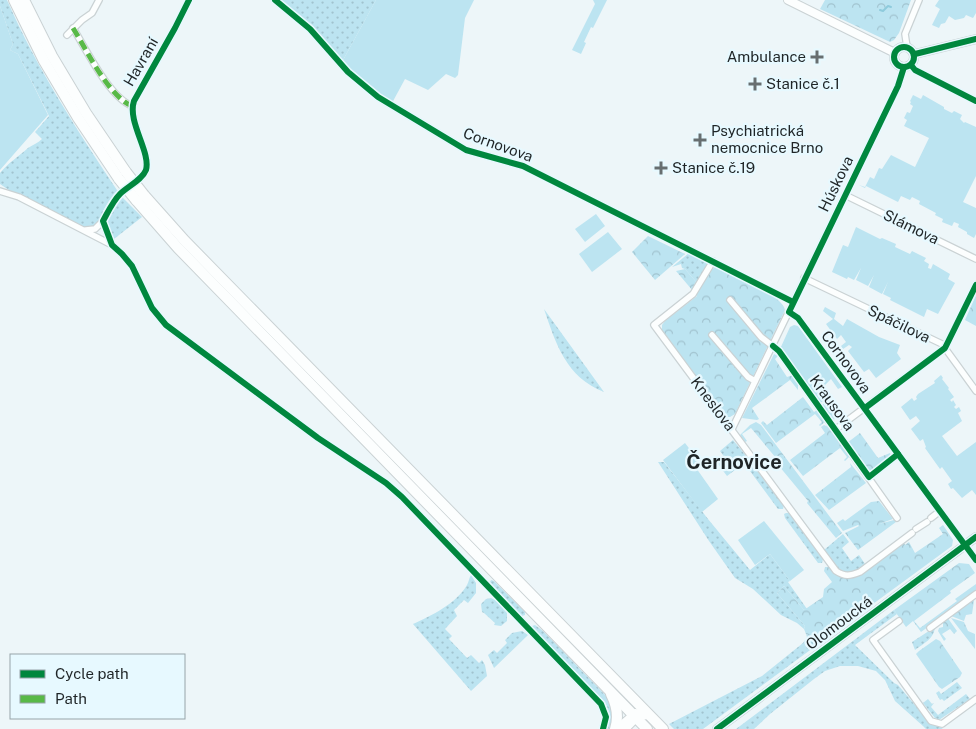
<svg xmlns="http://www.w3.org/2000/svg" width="976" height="729" viewBox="0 0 976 729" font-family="'Public Sans',sans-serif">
<defs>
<pattern id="grass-dots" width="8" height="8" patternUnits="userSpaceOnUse" patternTransform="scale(1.25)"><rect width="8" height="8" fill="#bce4f1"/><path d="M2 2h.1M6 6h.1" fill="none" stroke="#a1c3cf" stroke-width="1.8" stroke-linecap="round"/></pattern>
<pattern id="park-crowns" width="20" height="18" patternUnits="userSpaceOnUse" patternTransform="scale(1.25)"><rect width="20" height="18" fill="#bce4f1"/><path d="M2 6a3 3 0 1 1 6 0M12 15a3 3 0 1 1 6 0" fill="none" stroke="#a1c3cf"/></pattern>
</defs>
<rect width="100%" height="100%" fill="#edf6f9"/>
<g fill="url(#grass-dots)">
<path d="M0,0h7c30,69 70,130 112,193l-10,8 -6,10 -1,7 -6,8 -13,4 -64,-33 -19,-13v-11c8,-10 18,-16 28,-25 4,-3 10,-5 14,-9l-7,-7 14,-16 -31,-62 -8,-4 3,-6 -13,-38z"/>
<polygon points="278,0 376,0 342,62"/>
<path d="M122,197l20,20 -28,22c-13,-19 -6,-26 8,-42z"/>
<polygon points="689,253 709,263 698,284 685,269 682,268 681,264 672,267"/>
<path d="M544,309l60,83c-38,-15 -48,-48 -60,-83z"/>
<polygon points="733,440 752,463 746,468 743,464 727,476 718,464 725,458 720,451"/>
<polygon points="658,462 664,462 708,519 750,570 770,554 790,581 788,582 807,609 804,610 784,586 777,593 805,626 804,629 797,623 781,615 753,589 735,578 709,541"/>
<polygon points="754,467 784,505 783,509 778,509 750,471 751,468"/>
<polygon points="786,513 790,513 823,559 822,563 818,563 785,518 784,514"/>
<path d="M843,534l6,8 -7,6 9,13 8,-6 6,9c-8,6 -15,12 -25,6l-16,-20z"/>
<path d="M471,575l5,8v10l-8,10 -4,-3 -10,10 3,6 -12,13 7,7 -3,3 18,19 4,-3 8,8 3,-3 3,5 2,11 -16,15 -58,-67c18,-8 44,-21 54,-39 2,-4 2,-7 4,-10z"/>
<polygon points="491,580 494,581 525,612 525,615 522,616 517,613 492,587 490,582"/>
<polygon points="491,598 495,600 507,613 507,621 501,626 494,625 495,623 484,613 482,612 481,604 486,599"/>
<polygon points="894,610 897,614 855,645 894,683 898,685 931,724 940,727 943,729 926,729 923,726 895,701 885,680 876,671 858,666 840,666 825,671 814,679 770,714 754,729 736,729"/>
<polygon points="535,625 543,631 610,700 613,704 612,729 607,729 610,714 605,702 532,628 532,626"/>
<path d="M935,627c-1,12 -11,16 -20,23l-3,-8z"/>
<polygon points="522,631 528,635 494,668 488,655 494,650 497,653 507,643 505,640 512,633"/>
<polygon points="806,634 811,636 817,645 703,729 674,729 669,724 762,676 803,643 807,637"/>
<polygon points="957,682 962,688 944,701 942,699 940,700 936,693 939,691 941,694"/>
<polygon points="966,694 970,699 939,720 935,718 923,703 928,699 932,704 934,703 931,707 938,715"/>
</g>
<g fill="url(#park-crowns)">
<polygon points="825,0 911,0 899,33 894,40 890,42 820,9"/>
<polygon points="648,236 685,254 655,280 632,252"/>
<path d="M715,267c15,7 68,28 70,43l-50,104 -5,3h-4l-64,-87v-5l3,-4 32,-25 -2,-2 14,-22z"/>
<polygon points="685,269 698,284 693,291 676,271"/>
<polygon points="976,295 976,326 965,320"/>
<polygon points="774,354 778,356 775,359 787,377 793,375 798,381 798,390 790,380 752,408 759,419 757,420 742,418"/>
<polygon points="803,397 814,412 817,410 825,422 820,426 819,425 822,422 815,414 776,443 761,423 763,421 767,425"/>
<polygon points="756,422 761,425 842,533 836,538 807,503 808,501 779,466 781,464 751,428 742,434 747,441 745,442 740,435 750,425"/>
<polygon points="824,425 833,429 850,456 845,461 844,460 847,457 840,448 803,476 790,460 825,433 821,427"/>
<polygon points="860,433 878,458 890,453 891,455 891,457 873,471 867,469 847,443"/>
<polygon points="850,463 866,483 829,510 815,495 851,467"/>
<polygon points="879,501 893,519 879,524 894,520 896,522 858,550 845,533 859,526 858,525 843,531 837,523 843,519 845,521 871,502"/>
<path d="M943,525l10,15 -1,6 -135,99 -6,-9 -5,-2 -2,-5 1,-3 -28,-33 7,-7 20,24 19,-13 1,-8 8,-7 -8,-11 1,-4h4c8,11 18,13 30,8l45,-32 1,2 4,-3 6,11 28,-19 -4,-6z"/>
<polygon points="959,563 969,564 975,573 950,591 951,593 914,621 920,628 957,601 955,599 976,584 976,592 921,632 913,621 906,627 894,610"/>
<polygon points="972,600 974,601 972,614 966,615 964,621 951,616"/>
<polygon points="947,617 957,631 954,634 950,629 942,634 946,639 944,641 938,631 939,628 943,627 943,621"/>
<polygon points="951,618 964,622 968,631 975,634 975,649"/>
<polygon points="936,639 940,641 962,673 960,677 942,689 939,687 916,654 919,651"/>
</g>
<g fill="#bce4f1">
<polygon points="376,0 474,0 465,18 458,75 455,78 446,74 428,90 405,79 392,103 360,79 342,62"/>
<polygon points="593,0 607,0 593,28 591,27 584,42 586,43 581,54 572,50 595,4"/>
<polygon points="939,0 976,0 976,13 973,18 966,15 964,18 955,20 949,16 945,23 941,24 939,28 932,25 940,9 935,6"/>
<polygon points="0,6 13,44 10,50 18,54 48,115 0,170"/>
<polygon points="913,95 921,99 923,95 944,107 944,109 952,113 954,111 962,115 960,119 964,123 965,122 976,127 976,176 963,202 976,208 976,234 974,238 967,234 967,232 958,227 959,224 954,222 952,226 942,222 943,219 935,215 936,213 919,204 920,201 912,197 910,200 901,196 898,202 866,186 865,188 859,185 865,187 870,177 874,179 879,168 882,169 891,155 915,167 929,138 904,126 907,120 904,118 907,112 910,113 913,106 910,104 911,102 910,101"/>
<polygon points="596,214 605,226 585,242 575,229"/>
<polygon points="856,227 880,239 882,238 896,244 895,247 910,254 912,251 926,258 924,261 929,264 928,268 931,269 933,264 950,274 948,279 955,283 938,314 927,309 924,317 890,300 891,298 883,294 888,282 882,294 869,287 874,275 868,286 856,280 861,268 854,280 848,277 847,279 832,272 843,245 848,247"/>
<polygon points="608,232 622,249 592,272 579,254"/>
<polygon points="825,307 836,313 834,319 843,326 847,319 879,337 900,345 897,353 901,359 876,378 869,369 864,372 848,351 852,347 849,345 843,349 841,346 846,342 841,335 837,339 826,324 833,319 823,311"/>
<polygon points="794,325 798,326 842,387 838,389 831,379 821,389 842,417 841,418 838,416 834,419 835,421 822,405 826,402 825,400 820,403 780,349 790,327"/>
<polygon points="941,375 943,378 942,379 949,388 948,389 954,397 950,400 952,402 953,400 956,405 954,407 956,409 959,407 961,411 958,413 962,421 942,436 957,456 976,442 976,495 972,490 962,498 953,488 951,489 948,484 952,481 942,467 940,469 925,448 926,447 923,439 920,441 911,429 920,421 916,416 910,420 901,407 912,398 914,401 917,399 916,397 918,394 935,383 934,381"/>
<polygon points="685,443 698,460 694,465 718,499 702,512 663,460"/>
<polygon points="764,521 804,570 790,581 770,554 755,565 738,540"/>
<polygon points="936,643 958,673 942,685 921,655"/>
</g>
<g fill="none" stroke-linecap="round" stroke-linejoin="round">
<polyline stroke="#8fcbdc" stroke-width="2" points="880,10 883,11 888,6 891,7"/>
<g stroke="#cad2d4" stroke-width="8">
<g id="street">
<path d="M189,0l-14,28 -41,73c-7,21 17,51 12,69 -4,10 -18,16 -26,24 -7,7 -12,18 -17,27l9,24 10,9 10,12 20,42 14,17 152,113 68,45 16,14 199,207 5,13 -3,12"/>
<polyline points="275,0 310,29 348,72 378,97 466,150 523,166 793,302"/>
<path d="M73,28c13,21 36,69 59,78"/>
<polyline points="67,35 82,20 92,13 99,0"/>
<polyline points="907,47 905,34 919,0"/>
<polyline points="911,65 915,70 976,101"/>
<polyline points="0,191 19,197 112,245"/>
<polyline points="845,195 976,259"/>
<polyline points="86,230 95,229 103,221"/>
<path d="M713,261l-20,33 -39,31 182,246c9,6 14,5 24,1l52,-39"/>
<polyline points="804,278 942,344 976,391"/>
<polyline points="730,300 761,337 779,351 897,518"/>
<polyline points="789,312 798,318 976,560"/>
<polyline points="712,335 748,377 755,381"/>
<polyline points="732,429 898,86 904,67"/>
<polyline points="836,429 945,348 976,285"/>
<polyline points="869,477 898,454"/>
<polyline points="931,518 940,511"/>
<polyline points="916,529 927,522"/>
<polyline points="899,621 873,640 931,721 942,724 976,699"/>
<polyline points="930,628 976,594"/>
</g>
</g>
<g stroke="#cad2d4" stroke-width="10">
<g id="secondary">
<polyline points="788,0 895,53"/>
<circle cx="904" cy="57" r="10"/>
<polyline points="915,54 976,39"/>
<polyline points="617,729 631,717 648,715"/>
<polyline points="625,729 634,720 636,713"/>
<polyline points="717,729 976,537"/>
</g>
</g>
<g stroke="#cad2d4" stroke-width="12">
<g id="highway">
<polyline points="14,0 44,61 78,118 119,179"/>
<polyline points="24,0 52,56 86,113 126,172"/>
<polyline points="144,195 185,241 663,729"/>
<polyline points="136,200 178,248 647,729"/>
<path d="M611,694c6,12 8,23 4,35"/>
</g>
</g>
<use href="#street" stroke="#fcfefe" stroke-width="5.5"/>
<use href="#secondary" stroke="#fcfefe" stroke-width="8"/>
<use href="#highway" stroke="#fcfefe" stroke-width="10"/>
<g stroke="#cad2d4" stroke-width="12" stroke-linecap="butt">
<g id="highway-bridge">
<polyline points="126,172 144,195"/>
<polyline points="119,179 136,200"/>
</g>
</g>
<use href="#highway-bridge" stroke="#fcfefe" stroke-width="10"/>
<path stroke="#58b947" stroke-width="5" stroke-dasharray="10 5" stroke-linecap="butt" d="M73,28c13,21 36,69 59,78"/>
<g stroke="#e7f9ff" stroke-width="9">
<g id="cycleway">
<path d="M189,0l-14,28 -41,73c-7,21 17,51 12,69 -4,10 -18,16 -26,24 -7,7 -12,18 -17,27l9,24 10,9 10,12 20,42 14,17 152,113 68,45 16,14 199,207 5,13 -3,12"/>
<polyline points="275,0 310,29 348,72 378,97 466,150 523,166 793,302"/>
<circle cx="904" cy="57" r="10"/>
<polyline points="915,54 976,39"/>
<polyline points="911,65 915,70 976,101"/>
<polyline points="904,67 898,86 789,312 798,318 976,560"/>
<polyline points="773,346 779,351 869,477 898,454"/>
<polyline points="865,408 945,348 976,285"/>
<polyline points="717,729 976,537"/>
</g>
</g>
<use href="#cycleway" stroke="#00873e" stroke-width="6"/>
</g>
<g fill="#676e70" stroke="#e7f9ff" stroke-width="2">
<path d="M814.5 49.5h5v5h5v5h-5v5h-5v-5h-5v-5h5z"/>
<path d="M752.5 76.5h5v5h5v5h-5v5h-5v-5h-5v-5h5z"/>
<path d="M697.5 132.5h5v5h5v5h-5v5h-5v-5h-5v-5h5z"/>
<path d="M658.5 160.5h5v5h5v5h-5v5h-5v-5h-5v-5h5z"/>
</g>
<g text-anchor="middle" stroke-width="4.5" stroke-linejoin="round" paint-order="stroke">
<g font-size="15" fill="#1f2527" stroke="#e7f9ff" text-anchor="start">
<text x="806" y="62" text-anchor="end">Ambulance</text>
<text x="766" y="89">Stanice č.1</text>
<text x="711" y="136">Psychiatrická<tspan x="711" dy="17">nemocnice Brno</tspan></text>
<text x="672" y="173">Stanice č.19</text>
</g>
<g font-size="15" fill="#1f2527" stroke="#e7f9ff">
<text transform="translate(141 62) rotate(-60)" y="5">Havraní</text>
<text transform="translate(498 145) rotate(20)" y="5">Cornovova</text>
<text transform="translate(836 184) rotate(-64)" y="5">Húskova</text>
<text transform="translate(911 227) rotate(26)" y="5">Slámova</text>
<text transform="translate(899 324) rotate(26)" y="5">Spáčilova</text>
<text transform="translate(846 362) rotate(54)" y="5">Cornovova</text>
<text transform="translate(832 403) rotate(54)" y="5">Krausova</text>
<text transform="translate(713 404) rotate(53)" y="5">Kneslova</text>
<text transform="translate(839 623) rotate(-37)" y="5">Olomoucká</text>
</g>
<g font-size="20" font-weight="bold" fill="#1f2527" stroke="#e7f9ff">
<text x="734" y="469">Černovice</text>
</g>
</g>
<rect x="10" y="654" width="175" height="65" fill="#e7f9ff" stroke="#97a4a9"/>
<rect x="20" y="670" width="25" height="8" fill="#00873e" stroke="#97a4a9"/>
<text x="55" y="679" font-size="15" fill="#1f2527">Cycle path</text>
<rect x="20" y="695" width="25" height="8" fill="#58b947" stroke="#97a4a9"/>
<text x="55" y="704" font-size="15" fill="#1f2527">Path</text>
</svg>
